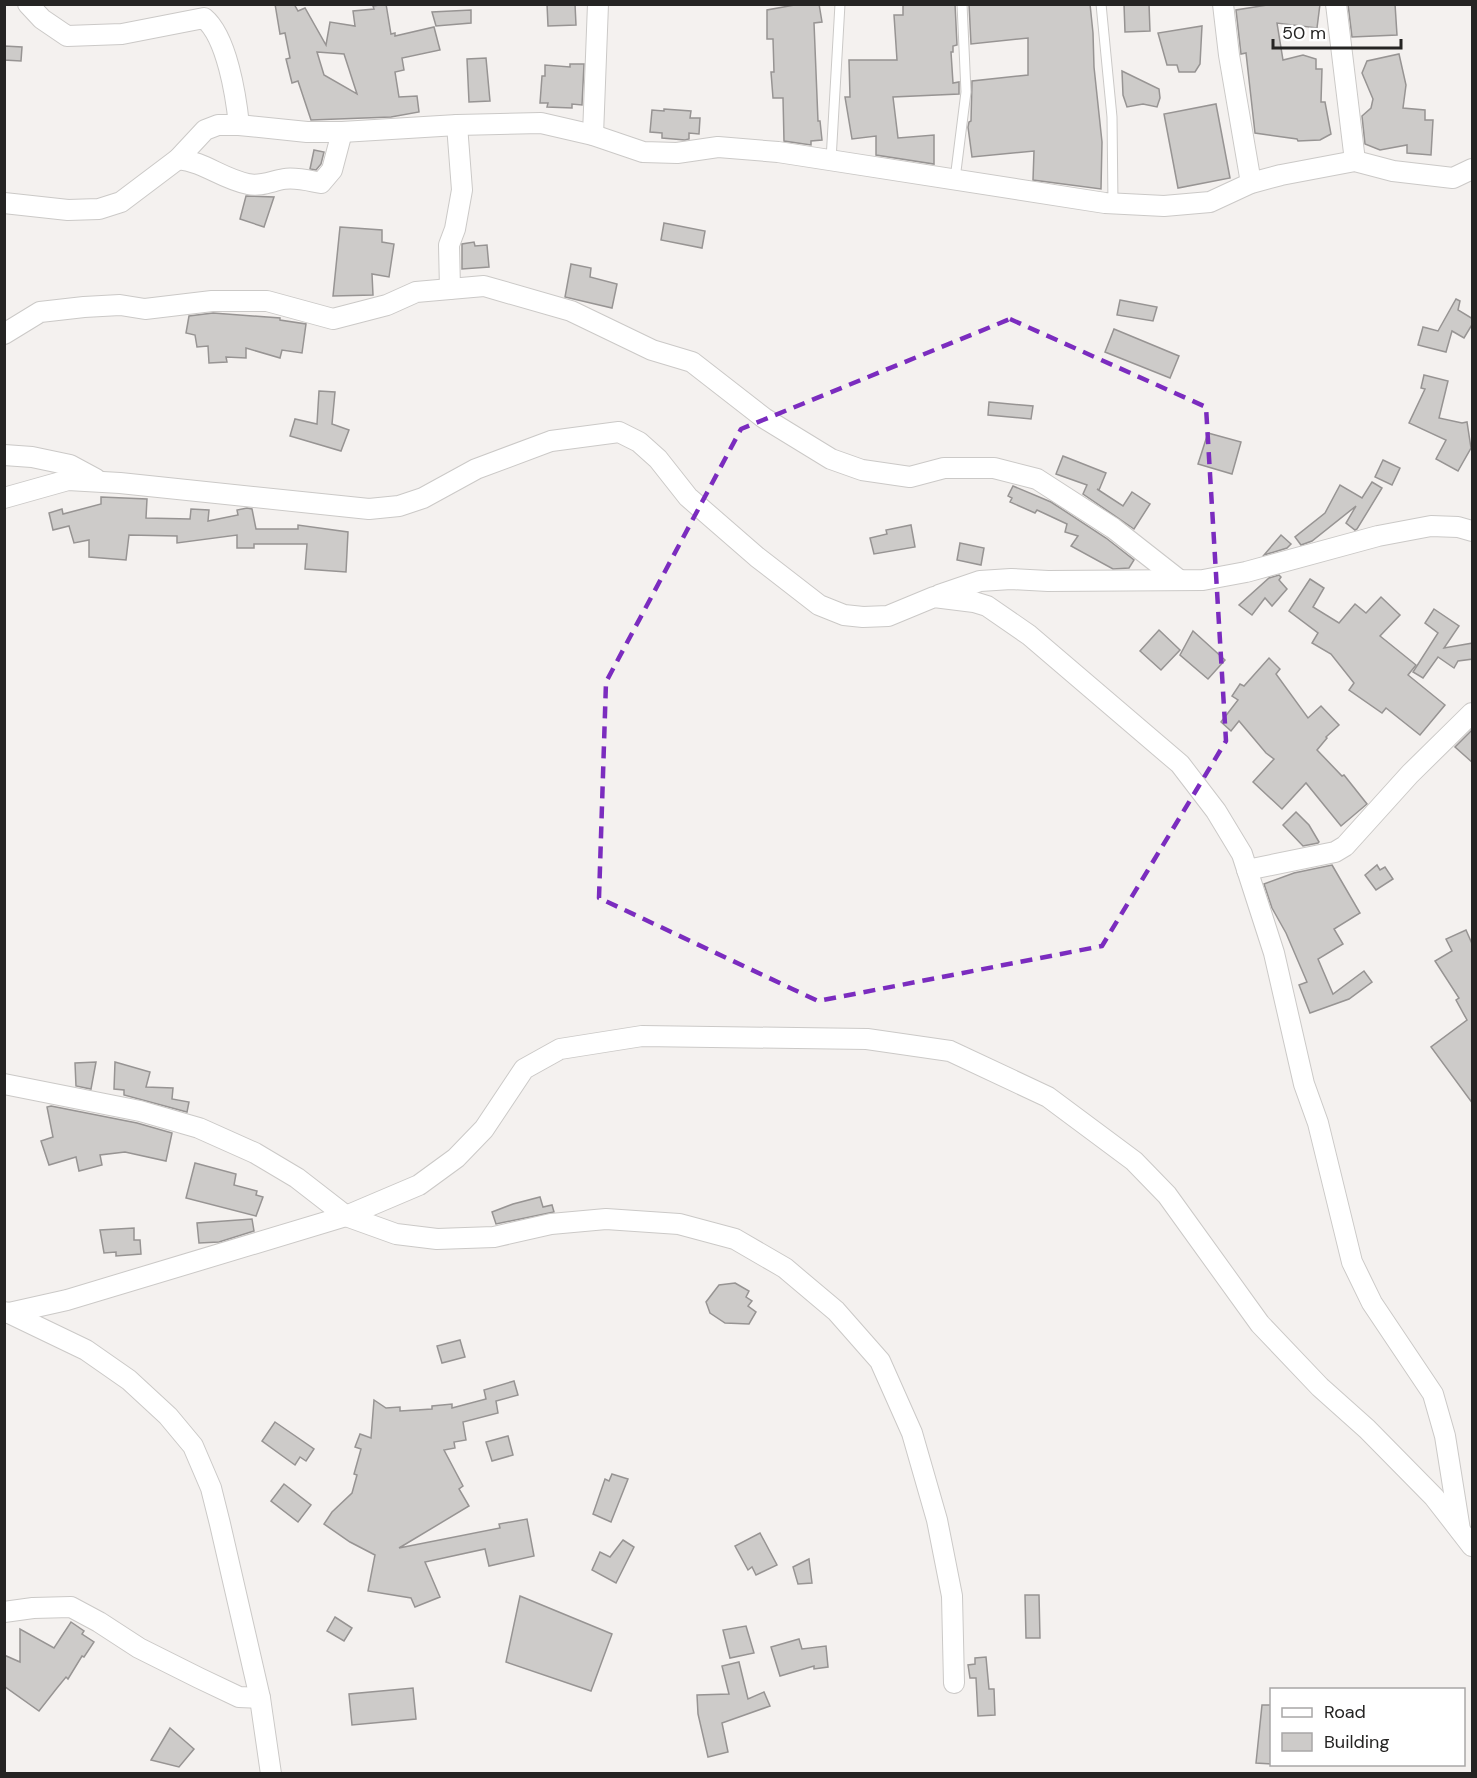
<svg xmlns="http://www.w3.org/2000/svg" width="1477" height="1778" viewBox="0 0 1477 1778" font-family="'DM Sans',sans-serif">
<rect width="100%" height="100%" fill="#f4f1ef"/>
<g fill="#cdcbc9" stroke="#979493" stroke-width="1.5" fill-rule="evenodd">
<path d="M275,4h19l4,7 7,-3 21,37 4,-23 25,4 -2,-15 21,-2 -1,-3 13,-2 5,30 4,-1v3l39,-9 6,23 -38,8 2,12 -9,2 4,25 18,-1 2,16 -28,5 -80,3 -13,-39 -6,2 -6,-24 4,-1 -5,-25 -5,1zM317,52l27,2 13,40 -33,-19z"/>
<polygon points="547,4 575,4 576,25 548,26"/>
<polygon points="800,4 819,4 822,22 814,23 818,121 820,121 822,140 811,141 811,145 784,141 783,98 773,98 771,72 774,72 773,39 767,39 767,10"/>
<polygon points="903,4 955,4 957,45 953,46 953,52 951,52 953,83 959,82 959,94 893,97 898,138 934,135 934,164 876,155 876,136 852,139 845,97 850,97 849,60 897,60 894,15 903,15"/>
<polygon points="969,4 1090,4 1093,33 1094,67 1102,142 1101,189 1033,180 1034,151 972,157 968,127 969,122 971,121 972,81 1028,75 1028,38 971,44"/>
<polygon points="1124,4 1149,4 1150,31 1125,32"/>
<polygon points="1274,4 1320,4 1317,28 1277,23 1283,60 1303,55 1316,59 1316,69 1322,69 1321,102 1325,102 1331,134 1320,140 1298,141 1297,139 1255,133 1246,53 1241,54 1236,10"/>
<polygon points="1348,4 1395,4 1397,35 1352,37"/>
<polygon points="471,10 471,23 436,26 432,12"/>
<polygon points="1202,26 1200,64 1195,72 1179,72 1177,65 1167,65 1158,33"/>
<polygon points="4,46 22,47 21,61 4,60"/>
<polygon points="1399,54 1406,85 1403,108 1425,110 1425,120 1433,120 1431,155 1407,153 1407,145 1380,150 1365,144 1362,116 1371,108 1373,99 1362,73 1367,61"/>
<polygon points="486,58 490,101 469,102 467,59"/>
<polygon points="570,64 584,64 582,105 572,104 572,108 547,107 548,103 540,103 542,76 545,76 545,65 570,67"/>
<polygon points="1122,71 1159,89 1160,98 1157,107 1143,104 1127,107 1123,95"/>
<polygon points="1216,104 1230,178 1178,188 1164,114"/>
<polygon points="664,109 691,111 690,118 700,118 699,134 689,133 689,139 685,140 662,138 662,133 650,132 652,110 664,111"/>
<polygon points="314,150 324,152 321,164 316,170 310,169"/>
<polygon points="246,196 274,197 264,227 240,219"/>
<polygon points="664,223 705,231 702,248 661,240"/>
<polygon points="340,227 382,230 382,242 394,244 389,277 372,274 373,295 333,296"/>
<polygon points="474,242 475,246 487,245 489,267 462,269 462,244"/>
<polygon points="571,264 591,268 590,277 617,284 612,308 565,297"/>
<polygon points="1456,299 1460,301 1458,310 1473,319 1473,323 1464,338 1452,331 1446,352 1418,345 1423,327 1438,331"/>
<polygon points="1120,300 1157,307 1153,321 1117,315"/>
<polygon points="213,313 280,318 280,320 306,324 302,353 282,350 280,358 246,348 246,358 226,357 227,362 209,363 208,346 197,347 195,335 186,333 189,316"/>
<polygon points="1114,329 1179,356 1170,378 1105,352"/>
<polygon points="1424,375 1448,381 1439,418 1462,423 1467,422 1471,448 1458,471 1436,459 1446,440 1409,423 1425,389 1421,388"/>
<polygon points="319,391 335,392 332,424 349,430 341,451 290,436 295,419 317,424"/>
<polygon points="989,402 1033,406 1031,419 988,415"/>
<polygon points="1208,433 1241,442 1232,474 1198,464"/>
<polygon points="1063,456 1106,473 1099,490 1097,489 1123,506 1132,492 1150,504 1134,529 1083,494 1087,485 1056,474"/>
<polygon points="1383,460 1400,468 1392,485 1375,477"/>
<polygon points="1372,482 1382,488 1357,529 1355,530 1346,523 1356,506 1312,541 1301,545 1295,537 1325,513 1340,485 1362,498"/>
<polygon points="1013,486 1051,502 1106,538 1134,560 1129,568 1113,569 1071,546 1078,536 1065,532 1067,524 1037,510 1035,513 1010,502 1012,498 1008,496"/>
<polygon points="101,497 147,499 146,518 190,519 191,509 209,510 208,521 238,515 237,510 247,508 252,509 256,529 298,529 298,525 348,532 346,572 305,569 307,544 254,544 254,548 237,548 237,535 177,543 177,536 129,535 126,560 89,557 89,540 74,543 69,526 53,530 49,513 62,509 63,514 101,504"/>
<polygon points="911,525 915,547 874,554 870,538 887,534 886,530"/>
<polygon points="1281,535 1291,544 1287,548 1264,555"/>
<polygon points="960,543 984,548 981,565 957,560"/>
<polygon points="1279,575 1281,577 1279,580 1287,589 1272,606 1265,598 1252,615 1239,605 1269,578"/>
<polygon points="1310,579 1324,588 1313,607 1339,623 1355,604 1366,613 1381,597 1400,615 1380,636 1416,665 1408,675 1445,705 1420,735 1386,708 1382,713 1349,690 1354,683 1331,654 1312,643 1318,633 1289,611"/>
<polygon points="1434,609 1459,626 1444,648 1473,643 1473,659 1458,661 1454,668 1438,657 1423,678 1413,672 1438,633 1425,623"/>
<polygon points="1159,630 1180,650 1161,670 1140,651"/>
<polygon points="1193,631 1225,660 1208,679 1180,655"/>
<polygon points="1269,658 1280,669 1276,674 1308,718 1321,706 1339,725 1326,737 1327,738 1317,750 1342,776 1344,775 1367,804 1341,826 1306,783 1282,809 1253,782 1274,759 1266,753 1239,721 1231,731 1221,722 1238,700 1232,696 1240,684 1244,686"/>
<polygon points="1473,729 1473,763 1455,747"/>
<polygon points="1296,812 1309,825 1319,842 1318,843 1303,846 1283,825"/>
<polygon points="1332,865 1360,913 1334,929 1343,944 1318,959 1333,994 1364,971 1372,982 1349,999 1310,1013 1299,985 1307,982 1286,933 1272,908 1264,884 1294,873"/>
<polygon points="1377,865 1380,870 1385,867 1393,879 1376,890 1365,875"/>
<polygon points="1466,930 1473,946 1473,1104 1431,1047 1467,1020 1456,1000 1459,998 1435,961 1452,951 1446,939"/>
<polygon points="96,1062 91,1089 76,1086 75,1063"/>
<polygon points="115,1062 150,1072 146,1087 173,1088 172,1099 189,1102 187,1112 124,1095 124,1090 114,1089"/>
<polygon points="51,1106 137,1123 172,1133 166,1161 125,1152 100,1155 102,1165 79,1171 76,1157 49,1165 41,1141 53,1137 47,1107"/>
<polygon points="195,1163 236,1174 234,1185 257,1191 256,1195 263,1197 256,1216 186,1198"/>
<polygon points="540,1197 543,1207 552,1205 554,1212 496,1224 492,1212 513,1204"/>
<polygon points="252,1219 254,1231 219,1242 199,1243 197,1223"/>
<polygon points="134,1228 134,1240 140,1240 141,1254 116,1256 116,1252 104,1253 100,1230"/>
<polygon points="735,1283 749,1291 746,1297 752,1301 748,1306 756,1312 749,1324 725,1323 710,1313 706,1302 719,1285"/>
<polygon points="460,1340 465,1357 442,1363 437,1346"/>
<polygon points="514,1381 518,1395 496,1401 498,1413 463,1422 466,1440 454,1442 455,1448 444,1450 463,1486 459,1489 469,1506 399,1548 500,1528 499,1524 527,1519 534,1556 489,1566 485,1549 425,1562 440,1597 415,1607 411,1598 368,1591 375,1555 350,1542 324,1524 332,1512 352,1493 357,1475 354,1474 361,1449 355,1447 360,1434 371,1438 374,1400 386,1408 400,1407 400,1411 432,1409 432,1406 452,1404 452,1408 486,1399 484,1390"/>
<polygon points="275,1422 314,1449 306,1461 300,1457 295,1465 262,1441"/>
<polygon points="508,1436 513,1455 492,1461 486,1442"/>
<polygon points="612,1474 628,1479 611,1522 593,1514 605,1479 609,1481"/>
<polygon points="284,1484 311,1505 298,1522 271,1501"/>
<polygon points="760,1533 777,1565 756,1575 752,1567 748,1570 735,1546"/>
<polygon points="623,1540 634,1547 616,1583 592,1570 600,1552 610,1557"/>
<polygon points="809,1559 812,1583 798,1584 793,1567"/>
<polygon points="1025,1595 1039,1595 1040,1638 1026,1638"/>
<polygon points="520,1596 612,1634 591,1691 506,1662"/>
<polygon points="335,1617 352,1628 344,1641 327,1631"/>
<polygon points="71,1622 84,1631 82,1634 94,1642 84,1657 82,1656 68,1679 66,1677 57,1688 39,1711 4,1686 4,1655 20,1662 20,1629 54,1648"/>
<polygon points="746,1626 754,1653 730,1658 723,1630"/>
<polygon points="799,1639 802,1649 826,1646 828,1667 814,1669 814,1666 780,1676 771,1647"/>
<polygon points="986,1657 989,1689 994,1689 995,1715 978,1716 976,1678 970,1678 968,1665 975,1664 975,1658"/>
<polygon points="739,1662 748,1699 764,1692 770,1706 722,1723 728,1752 708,1757 698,1714 697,1695 729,1694 722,1666"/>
<polygon points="413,1688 416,1719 352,1725 349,1694"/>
<polygon points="1262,1705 1272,1705 1272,1764 1256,1763"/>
<polygon points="170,1728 194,1749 179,1767 151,1760"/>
</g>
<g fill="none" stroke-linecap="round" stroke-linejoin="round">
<g stroke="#cbc9c7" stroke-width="11">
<g id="service">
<polyline points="1101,4 1112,117 1113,203"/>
<polyline points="831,160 840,4"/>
<polyline points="955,179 966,92 962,4"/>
</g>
</g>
<g stroke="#cbc9c7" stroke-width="22">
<g id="minor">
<path d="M28,4l14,15 25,17 55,-2 82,-16c23,19 32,78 35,107"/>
<polyline points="1223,4 1229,55 1251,183"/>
<polyline points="1336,4 1355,161"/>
<polyline points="593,135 598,4"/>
<path d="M178,159c27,3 44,20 70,25 12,3 24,-3 36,-5 12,-2 26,2 37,4l11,-13 10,-38"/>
<polyline points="4,203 68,210 99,209 121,202 178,159 205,130 218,125 239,125 307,132 342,132 457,125 541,123 593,135 643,152 677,153 718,147 778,152 1105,203 1164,206 1210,202 1251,183 1281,175 1355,161 1393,171 1453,178 1472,169"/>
<polyline points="450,289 449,245 455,229 462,190 457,125"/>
<polyline points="4,334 40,312 84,307 120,305 145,309 212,301 267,301 333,319 387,305 416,292 484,286 571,311 652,350 692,362 764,418 831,459 862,470 910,477 944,468 994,468 1037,479 1113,528 1178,579"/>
<polyline points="4,455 32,457 70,465 96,479"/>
<polyline points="4,498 68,480 120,483 369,509 399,506 423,498 476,469 551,441 619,432 639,442 658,459 688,497 757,557 819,605 844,615 863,617 888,616 934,597 974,602 987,606 1029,635 1180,764 1216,811 1242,854 1274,953 1304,1084 1318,1123 1352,1262 1372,1303 1433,1394 1445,1436 1460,1530"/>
<polyline points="939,595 980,581 1011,579 1048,581 1203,580 1246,572 1378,536 1431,526 1458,527 1472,531"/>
<polyline points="1247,870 1335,852 1345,846 1410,774 1472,713"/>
<polyline points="4,1084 140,1111 199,1128 255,1153 297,1178 346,1216 396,1234 437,1239 494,1237 551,1224 606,1219 679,1224 735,1239 785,1268 836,1311 880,1361 912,1433 937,1520 952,1596 954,1683"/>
<polyline points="4,1312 9,1313 67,1300 346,1216 419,1185 456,1158 484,1129 524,1069 560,1049 642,1036 867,1039 950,1051 1048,1097 1134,1161 1167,1195 1260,1324 1320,1387 1367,1429 1434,1497 1472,1546"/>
<polyline points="9,1313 86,1350 129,1380 168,1416 193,1446 211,1488 220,1524 260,1698 271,1774"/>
<polyline points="4,1612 33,1608 71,1607 99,1622 139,1648 199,1678 239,1697 260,1698"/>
</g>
</g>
<use href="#service" stroke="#fff" stroke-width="9"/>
<use href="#minor" stroke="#fff" stroke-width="20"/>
</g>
<path fill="none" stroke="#7b2cbf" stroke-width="4.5" stroke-dasharray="12 8" stroke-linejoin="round" d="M1010,319l196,88 20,334 -124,205 -284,55 -219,-103 7,-216 135,-253z"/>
<rect width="1477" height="1778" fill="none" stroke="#252423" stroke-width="12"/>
<rect x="1270" y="1688" width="195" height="78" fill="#ffffff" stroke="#a8a7a7" stroke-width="1.5"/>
<rect x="1282" y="1708" width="30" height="9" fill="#ffffff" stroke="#a8a7a7" stroke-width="1.5"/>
<text x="1324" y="1718" font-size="18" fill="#252423">Road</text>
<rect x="1282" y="1733" width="30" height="18" fill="#cdcbc9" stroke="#a8a7a7" stroke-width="1.5"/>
<text x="1324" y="1748" font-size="18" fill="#252423">Building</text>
<path d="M1273 39v9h128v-9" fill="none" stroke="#252423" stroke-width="3"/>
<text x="1282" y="39" font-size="18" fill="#252423" stroke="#ffffff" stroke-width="4.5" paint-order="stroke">50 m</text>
</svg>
